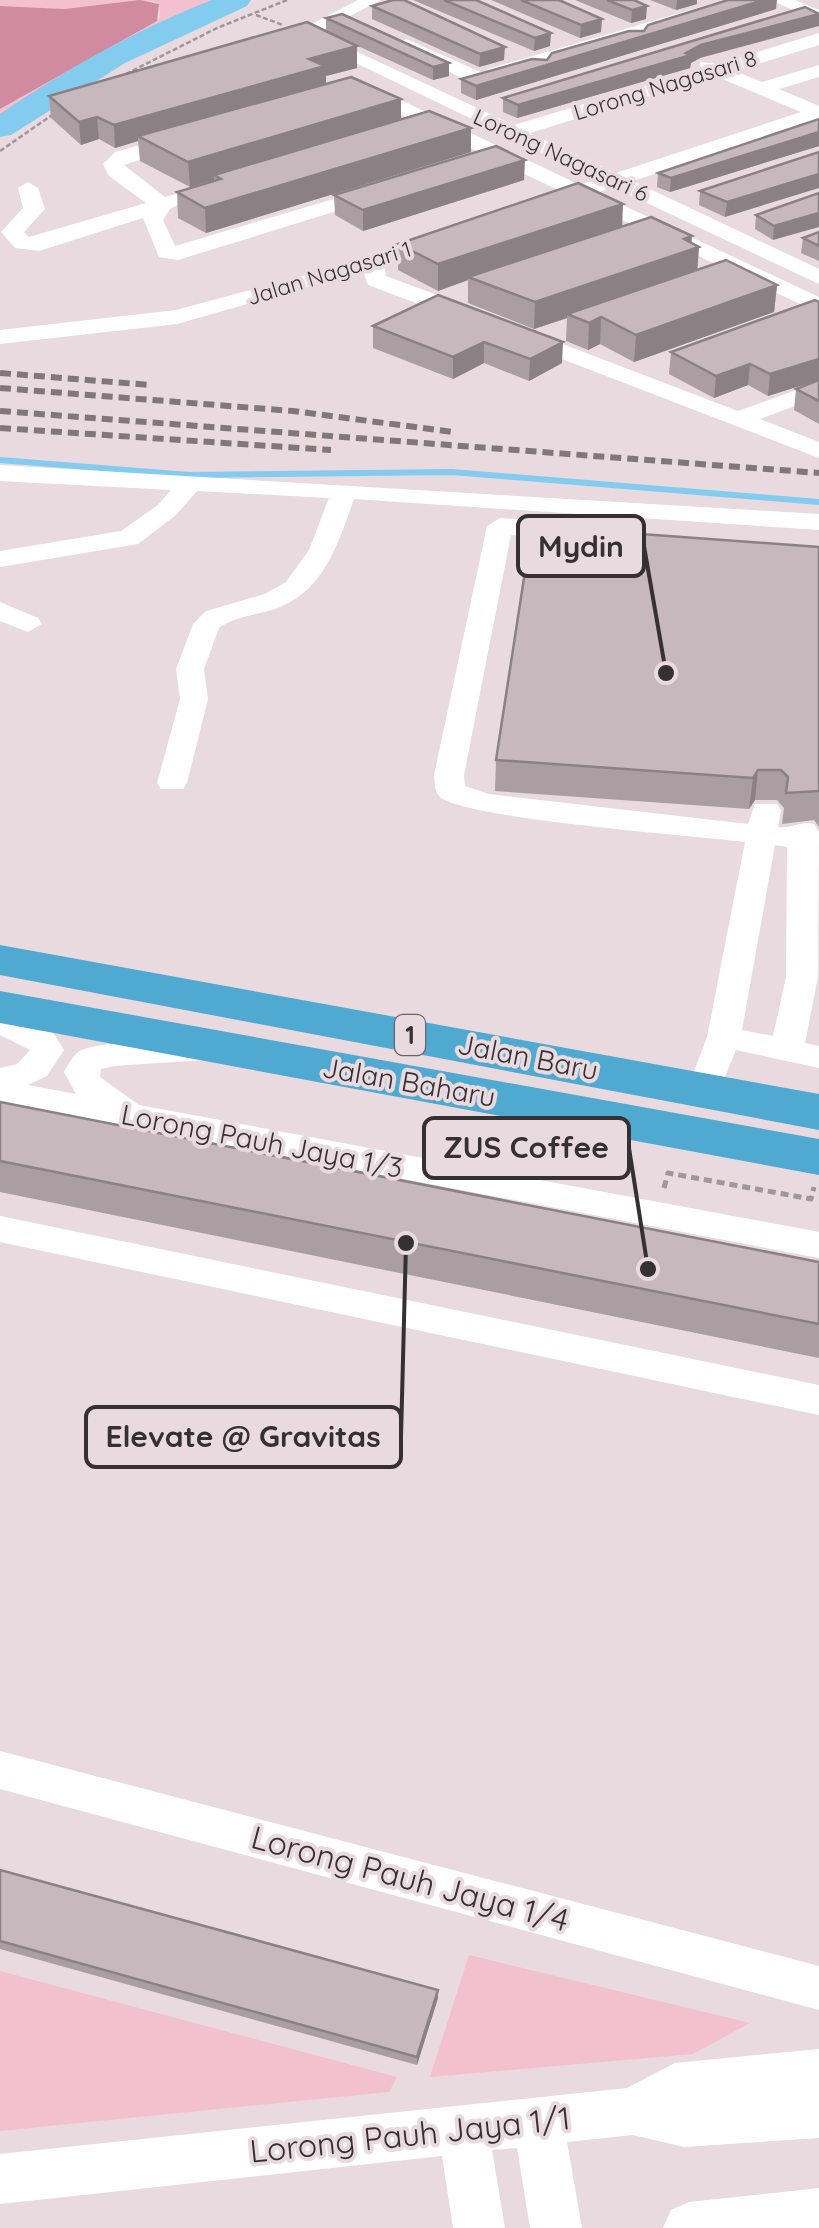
<svg xmlns="http://www.w3.org/2000/svg" width="819" height="2228" viewBox="0 0 819 2228" font-family="Quicksand,sans-serif">
<rect width="100%" height="100%" fill="#e8dade"/>
<g fill="#f3c0cf">
<polygon points="0,0 210,0 218,2 175,19 0,124 0,109 160,18 159,4 153,1 65,9 0,6"/>
<polygon points="469,1955 750,2023 693,2054 430,2077"/>
<polygon points="0,1971 397,2077 389,2092 0,2131"/>
</g>
<polygon fill="#d18ba1" points="140,0 159,4 157,21 0,109 0,6 65,9"/>
<g fill="none" stroke-linecap="round" stroke-linejoin="round">
<polyline stroke="#83ccf0" stroke-width="6" points="0,460 189,475 452,472 819,502"/>
<path fill="#83ccf0" fill-rule="evenodd" d="M212,0h39l-4,6 -122,57 -114,72 -11,2v-23c67,-45 137,-85 212,-114z"/>
<g stroke="#a09699" stroke-width="2.5" stroke-dasharray="5 2.5" stroke-linecap="butt">
<polyline points="256,15 283,25"/>
<polyline points="126,74 217,28 287,0"/>
<polyline points="0,151 55,113"/>
</g>
<polyline stroke="#a09699" stroke-width="5" stroke-dasharray="8 5" stroke-linecap="butt" points="664,1188 668,1173 811,1199 814,1187"/>
<g fill="#fff" fill-rule="evenodd">
<path d="M358,0h23l-64,33 197,92 186,-56v-7l18,2 101,-31v12l-84,26 27,11 57,-17v12l-40,12 40,17v14l-186,61 186,88v15l-206,-97 -16,6 222,104v16l-241,-114 -33,10 -7,-2 -4,-4 26,-12 -192,-92 -17,-3 -3,-4 10,-6 22,4 200,95 16,-6 -302,-146zM715,76l86,36 -185,61 -86,-40z"/>
<polygon points="724,0 753,0 502,77 495,79 485,73 488,69"/>
<polygon points="770,0 795,0 819,10 819,21"/>
<polygon points="406,39 485,74 488,78 478,84 471,82 399,49 397,45"/>
<polygon points="183,133 193,139 190,143 124,165 165,197 176,194 187,200 170,209 163,220 175,246 371,188 385,188 388,192 385,196 178,260 159,257 143,218 39,251 15,248 1,232 23,208 18,188 28,182 38,188 45,209 24,232 29,237 146,203 109,176 103,164 115,152"/>
<polygon points="443,231 451,232 454,237 451,242 384,264 386,276 477,310 480,315 477,320 461,320 368,285 363,271 177,324 0,344 0,330 176,310 295,278"/>
<polygon points="518,327 738,411 819,382 819,397 760,419 819,442 819,458 510,339 506,334 510,329"/>
<path d="M0,465l819,49v16l-465,-31c-17,47 -30,94 -82,111 -17,5 -38,7 -53,18l-15,41 4,30 -21,84 -4,6h-22l-4,-6 23,-84 -4,-30 17,-45 13,-13 59,-17 21,-12 23,-32 20,-52 -132,-7 -21,24 -38,29 -138,23v-16l121,-20 37,-26 13,-15 -171,-9z"/>
<path d="M500,518l79,5 13,8 -13,8 -68,-4 -47,240 1,11 24,8 259,30 7,-20h22l4,6 -3,17c14,2 21,-6 36,-3l5,8 -1,145 -13,66 14,3v22l-83,-18 -20,48 -12,3 -12,-3 -5,-8 20,-53 38,-195c-49,-6 -279,-23 -305,-45 -6,-5 -5,-15 -6,-22l53,-249zM775,845l12,2 -1,130 -13,59 -31,-6z"/>
<polygon points="0,602 38,618 42,624 28,632 0,621"/>
<path d="M0,1011l52,20 12,19 -17,26 -19,9 48,9 -12,-22c3,-6 9,-16 14,-20 21,-13 104,-11 131,-12l12,3 5,8 -5,8 -107,7 -13,3 -1,8 39,28 680,127v26l-819,-156v-34l17,-4 13,-14 -30,-15z"/>
<polygon points="0,1216 819,1385 819,1415 0,1242"/>
<polygon points="0,1751 819,1966 819,2010 0,1789"/>
<polygon points="819,2049 819,2138 684,2147 633,2135 567,2142 582,2228 530,2228 517,2148 492,2150 505,2228 453,2228 442,2156 0,2204 0,2154 627,2088 675,2063"/>
<polygon points="819,2188 819,2228 663,2228 671,2210 689,2202"/>
</g>
<g fill="#50a9d1" fill-rule="evenodd">
<polygon points="0,945 819,1094 819,1130 0,975"/>
<polygon points="0,991 819,1139 819,1175 0,1023"/>
</g>
<g stroke="#807779" stroke-width="6" stroke-dasharray="11 6" stroke-linecap="butt">
<polyline points="0,373 150,385"/>
<polyline points="0,388 293,411 453,432"/>
<polyline points="0,411 819,473"/>
<polyline points="0,428 331,450"/>
</g>
</g>
<g fill="#aa9ea2">
<polygon points="413,0 476,0 550,46 534,51"/>
<polygon points="491,0 559,0 601,32 580,38"/>
<polygon points="575,0 634,0 646,19 631,23"/>
<polygon points="650,0 697,0 697,4 676,10"/>
<polygon points="372,6 504,60 479,67 372,19"/>
<polygon points="776,9 476,100 461,93 461,79 547,60 644,31"/>
<polygon points="326,18 449,63 449,76 433,80 338,37 357,68 326,76 326,84 401,99 401,119 471,128 471,152 206,233 178,218 177,192 214,180 190,187 140,161 138,141 115,148 99,139 81,145 51,118 49,96 326,31"/>
<polygon points="700,58 691,63 690,68 517,118 503,112 503,98"/>
<polygon points="819,119 819,146 670,192 657,187 658,173"/>
<polygon points="819,152 725,217 699,205 700,191"/>
<polygon points="524,180 363,231 335,215 334,195"/>
<polygon points="819,193 773,240 755,229 756,215"/>
<polygon points="622,227 691,243 699,247 697,270 777,285 774,312 634,362 600,344 588,350 566,341 567,318 534,329 468,303 468,280 438,291 398,270 398,244"/>
<polygon points="819,232 819,261 801,253 803,238"/>
<polygon points="438,295 562,363 529,381 484,363 453,379 373,348 373,326"/>
<polygon points="819,302 819,424 794,410 796,389 817,380 768,396 748,385 714,398 669,374 671,352"/>
<polygon points="819,547 819,827 814,820 782,824 784,808 777,800 755,800 749,809 495,791 496,760"/>
<polygon points="0,1102 819,1262 819,1358 0,1192"/>
<polygon points="0,1870 438,1998 417,2065 0,1949"/>
</g>
<g fill="#8b8184">
<polygon points="677,0 697,0 697,4 676,10"/>
<polygon points="764,0 777,0 776,9 476,100 476,86"/>
<polygon points="647,6 646,19 631,23 632,10"/>
<polygon points="819,14 819,26 700,58 691,63 690,68 517,118 518,105 686,53 701,45"/>
<polygon points="602,19 601,32 580,38 581,25"/>
<polygon points="551,33 550,46 534,51 535,38"/>
<polygon points="357,46 357,68 326,76 326,88 138,136 138,141 115,148 114,125 309,59"/>
<polygon points="505,47 504,60 479,67 480,54"/>
<polygon points="449,63 449,76 433,80 433,67"/>
<polygon points="401,99 401,123 214,175 214,180 190,187 188,162"/>
<polygon points="97,117 99,139 81,145 79,122"/>
<polygon points="471,128 471,152 206,233 205,208"/>
<polygon points="819,132 819,146 670,192 671,178"/>
<polygon points="525,160 524,180 363,231 363,210"/>
<polygon points="819,174 819,188 725,217 727,202"/>
<polygon points="623,204 622,230 468,277 468,280 438,291 438,264"/>
<polygon points="819,213 819,227 773,240 774,226"/>
<polygon points="692,236 691,249 699,247 697,273 567,314 567,318 534,329 535,302"/>
<polygon points="777,285 774,312 634,362 636,335"/>
<polygon points="601,317 600,344 588,350 589,323"/>
<polygon points="484,342 484,363 453,379 453,357"/>
<polygon points="563,342 562,363 529,381 530,359"/>
<polygon points="819,359 819,380 768,396 770,374"/>
<polygon points="750,364 748,385 714,398 716,376"/>
<polygon points="758,770 755,800 749,809 753,778"/>
<polygon points="438,1990 438,1998 417,2065 417,2057"/>
</g>
<g fill="#c6b8bc" stroke="#8b8184" stroke-width="2.5">
<polygon points="393,0 404,0 505,47 480,54 372,6"/>
<polygon points="444,0 476,0 551,33 535,38"/>
<polygon points="521,0 559,0 602,19 581,25"/>
<polygon points="607,0 634,0 647,6 632,10"/>
<polygon points="728,0 764,0 476,86 461,79 532,59 547,60 552,53 629,31 644,31 648,25"/>
<polygon points="805,7 819,14 701,45 686,53 691,55 518,105 503,98"/>
<polygon points="342,14 449,63 433,67 326,18"/>
<polygon points="307,22 357,46 309,59 325,66 114,125 97,117 79,122 49,96"/>
<polygon points="351,77 401,99 188,162 138,136"/>
<polygon points="429,111 471,128 205,208 177,192 221,179 214,175"/>
<polygon points="819,119 819,132 671,178 658,173"/>
<polygon points="496,146 525,160 363,210 334,195"/>
<polygon points="819,152 819,174 727,202 700,191"/>
<polygon points="578,183 623,204 438,264 398,244"/>
<polygon points="819,193 819,213 774,226 756,215"/>
<polygon points="651,217 692,236 684,239 699,247 535,302 468,277"/>
<polygon points="819,232 819,246 803,238"/>
<polygon points="726,260 777,285 636,335 601,317 589,323 567,314"/>
<polygon points="438,295 563,342 530,359 484,342 453,357 373,326"/>
<polygon points="815,300 819,302 819,359 770,374 750,364 716,376 671,352"/>
<polygon points="819,380 819,401 796,389"/>
<polygon points="532,526 819,547 819,791 786,793 788,777 781,770 758,770 753,778 496,760"/>
<polygon points="0,1102 819,1262 819,1324 0,1161"/>
<polygon points="0,1870 438,1990 417,2057 0,1941"/>
</g>
<g text-anchor="middle" stroke-width="8" stroke-linejoin="round" paint-order="stroke">
<g font-size="22" fill="#353031" stroke="#e8dade">
<text transform="translate(665 85) rotate(-17)" y="8">Lorong Nagasari 8</text>
<text transform="translate(561 155) rotate(25)" y="8">Lorong Nagasari 6</text>
<text transform="translate(329 273) rotate(-17)" y="8">Jalan Nagasari 1</text>
</g>
<rect fill="#e8dade" stroke="#6b6365" stroke-width="2.5" x="395" y="1015" width="30" height="40" rx="8"/>
<g font-size="25" font-weight="bold" fill="#353031">
<text x="410" y="1044">1</text>
</g>
<g font-size="28" fill="#353031" stroke="#e8dade">
<text transform="translate(528 1057) rotate(11)" y="10">Jalan Baru</text>
<text transform="translate(409 1082) rotate(10)" y="10">Jalan Baharu</text>
<text transform="translate(262 1141) rotate(11)" y="10">Lorong Pauh Jaya 1/3</text>
</g>
<g font-size="32" fill="#353031" stroke="#e8dade">
<text transform="translate(410 1879) rotate(15)" y="11">Lorong Pauh Jaya 1/4</text>
<text transform="translate(410 2135) rotate(-6)" y="11">Lorong Pauh Jaya 1/1</text>
</g>
</g>
<path fill="none" stroke="#353031" stroke-width="4" d="M666 673L644 546M648 1269L629 1148M406 1243L401 1437"/>
<g fill="#353031" stroke="#e8dade" stroke-width="4">
<circle cx="666" cy="673" r="10"/>
<circle cx="648" cy="1269" r="10"/>
<circle cx="406" cy="1243" r="10"/>
</g>
<g fill="#e8dade" stroke="#353031" stroke-width="4">
<rect x="518" y="516" width="126" height="60" rx="10"/>
<rect x="424" y="1118" width="205" height="60" rx="10"/>
<rect x="86" y="1407" width="315" height="60" rx="10"/>
</g>
<g font-size="30" text-anchor="middle" font-weight="bold" fill="#353031">
<text x="581" y="557">Mydin</text>
<text x="526" y="1158">ZUS Coffee</text>
<text x="243" y="1447">Elevate @ Gravitas</text>
</g>
</svg>
